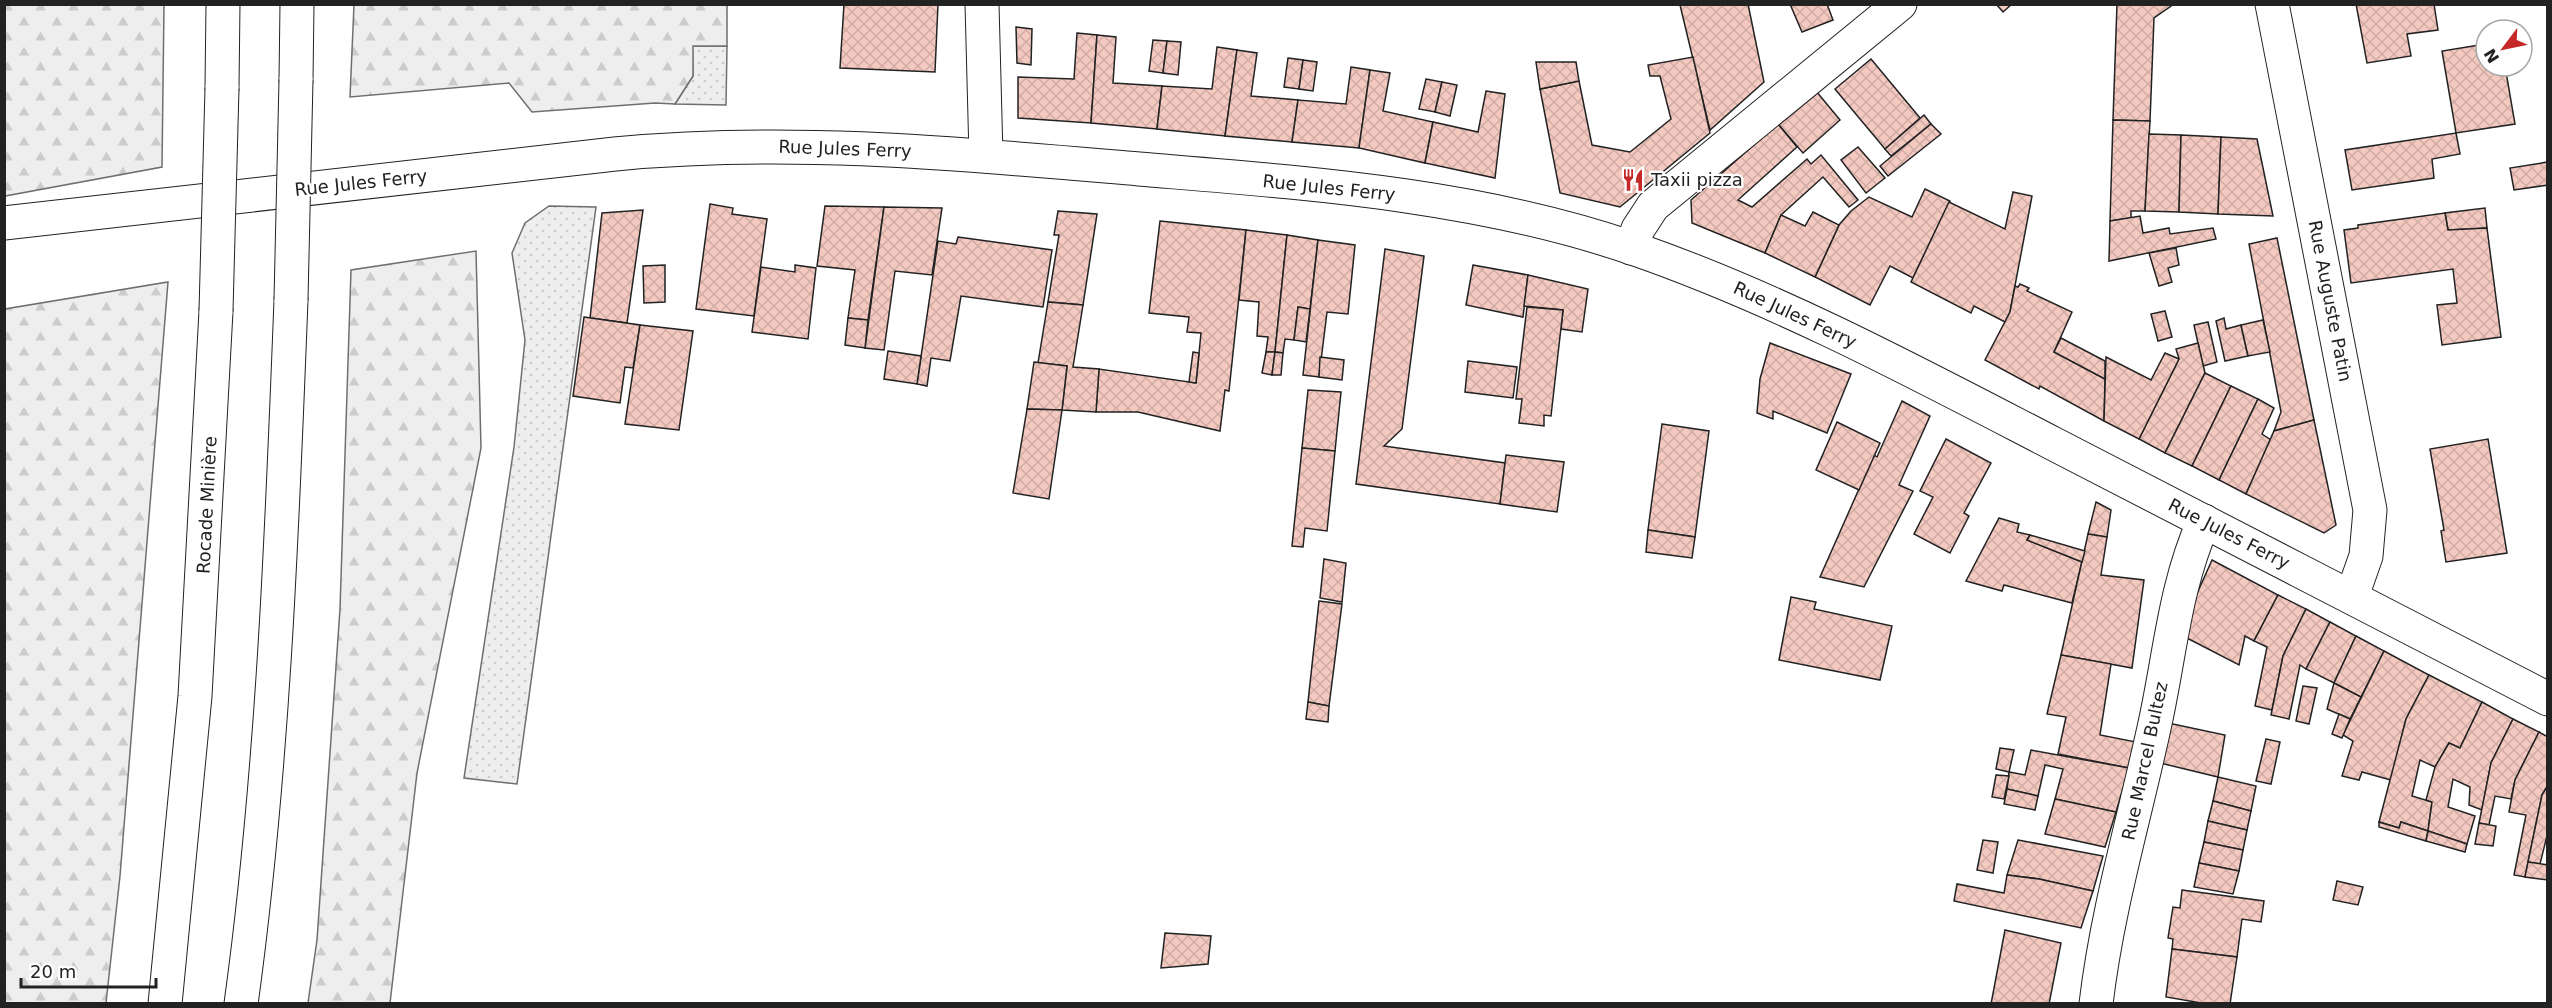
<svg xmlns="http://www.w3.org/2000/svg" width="2552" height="1008" viewBox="0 0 2552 1008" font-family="'DejaVu Sans',sans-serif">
<defs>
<pattern id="grass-dots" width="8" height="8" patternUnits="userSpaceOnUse" patternTransform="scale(1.5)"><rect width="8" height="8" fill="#eee"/><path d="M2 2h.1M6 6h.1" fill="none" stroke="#ccc" stroke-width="1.8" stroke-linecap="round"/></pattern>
<pattern id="forest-firs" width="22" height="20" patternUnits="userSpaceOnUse" patternTransform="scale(1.5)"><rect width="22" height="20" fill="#eee"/><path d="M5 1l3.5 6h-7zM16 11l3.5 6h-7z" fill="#ccc"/></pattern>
<pattern id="building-cross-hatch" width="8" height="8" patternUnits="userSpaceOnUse" patternTransform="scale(1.5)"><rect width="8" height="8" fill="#f3c9c0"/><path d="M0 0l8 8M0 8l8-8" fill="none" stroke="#d0aca5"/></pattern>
</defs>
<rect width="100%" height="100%" fill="#fff"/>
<g fill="url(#grass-dots)" stroke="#6f6f6f" stroke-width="1.5">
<polygon points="692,46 727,46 726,105 675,104 693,76"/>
<polygon points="549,206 596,207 517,784 464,778 514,447 525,340 512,253 525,223"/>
</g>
<g fill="url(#forest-firs)" stroke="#6f6f6f" stroke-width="1.5">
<polygon points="5,4 164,5 162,167 5,196"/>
<polygon points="354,5 727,5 727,46 693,46 693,76 675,104 655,103 532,112 509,83 350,97"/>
<polygon points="476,251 481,448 417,773 390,1003 308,1003 317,940 340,609 351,270"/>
<polygon points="168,282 120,876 106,1003 5,1003 5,309"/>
</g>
<g fill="url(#building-cross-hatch)" stroke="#222" stroke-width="1.5">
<polygon points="844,4 938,4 935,72 840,68"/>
<polygon points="1748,4 1764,82 1710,130 1680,5"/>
<polygon points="1790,4 1827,4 1833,20 1802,32"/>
<polygon points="1996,4 2012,4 2003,12"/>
<polygon points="2117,4 2174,4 2154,18 2150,121 2113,120"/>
<polygon points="2356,4 2434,4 2438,30 2407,34 2411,56 2367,63"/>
<polygon points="1016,27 1032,29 1031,65 1017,63"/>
<polygon points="1077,33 1097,35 1091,123 1018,118 1018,77 1074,79"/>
<polygon points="1097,35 1116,37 1113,83 1162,86 1157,129 1091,123"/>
<polygon points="1153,40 1167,41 1163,73 1149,71"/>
<polygon points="1167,41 1181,42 1178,75 1163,73"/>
<polygon points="2486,44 2486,66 2505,66 2515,124 2456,133 2442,51"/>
<polygon points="1217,47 1237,50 1225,136 1157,129 1162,86 1212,89"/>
<polygon points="1237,50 1257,53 1251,96 1298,100 1292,142 1225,136"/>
<polygon points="1693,57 1710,133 1620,207 1560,193 1540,89 1579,81 1592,145 1630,152 1671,119 1660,76 1650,76 1648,65"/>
<polygon points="1288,58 1303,60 1299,89 1284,87"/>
<polygon points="1871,59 1920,118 1885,149 1835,89"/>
<polygon points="1303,60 1317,62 1313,91 1299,89"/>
<polygon points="1536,62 1576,62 1579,81 1540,89"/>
<polygon points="1351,67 1370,70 1359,148 1292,142 1298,100 1346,104"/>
<polygon points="1370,70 1390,73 1383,111 1433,122 1425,163 1359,148"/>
<polygon points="1426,79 1442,82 1435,112 1419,109"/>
<polygon points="1442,82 1457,85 1450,116 1435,112"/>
<polygon points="1486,91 1505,94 1495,178 1425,163 1433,122 1478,132"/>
<polygon points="1816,91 1840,120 1803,153 1778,124"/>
<polygon points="1924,115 1931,124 1891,156 1885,149"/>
<polygon points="2113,120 2150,121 2145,211 2131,211 2131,218 2110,221"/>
<polygon points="1778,124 1797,147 1738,200 1752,207 1807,159 1811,164 1821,155 1858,200 1849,207 1823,177 1781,215 1765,253 1692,223 1691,200"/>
<polygon points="1931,124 1941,134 1888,176 1880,166"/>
<polygon points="2456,133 2460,154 2432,159 2434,178 2352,190 2345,150"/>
<polygon points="2149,134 2181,135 2179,212 2145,211"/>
<polygon points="2181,135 2221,137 2218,214 2179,212"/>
<polygon points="2221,137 2257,139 2273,216 2218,214"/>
<polygon points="1858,147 1885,178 1866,193 1841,160"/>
<polygon points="2548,162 2548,185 2514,190 2510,168"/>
<polygon points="1925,189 1950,201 1913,278 1890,266 1870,305 1815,277 1839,225 1851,211 1869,197 1912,217"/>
<polygon points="2013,192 2032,196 2010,312 2005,322 1974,306 1971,313 1911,282 1949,202 2005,229"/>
<polygon points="710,204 733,208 732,214 767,219 754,316 696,309"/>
<polygon points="825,206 884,207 868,320 848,318 855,270 817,266"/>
<polygon points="884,207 942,208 932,275 895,271 884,350 865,348"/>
<polygon points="2485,208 2487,228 2448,230 2445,213"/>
<polygon points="643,210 627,323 590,318 602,213"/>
<polygon points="1058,211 1097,214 1083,305 1048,302 1059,235 1054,235"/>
<polygon points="1813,212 1839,225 1815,277 1765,253 1781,215 1805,226"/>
<polygon points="2445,213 2448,230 2487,228 2501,337 2442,345 2437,305 2457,303 2453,269 2351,283 2344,230 2358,228 2358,225"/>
<polygon points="2140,216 2143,233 2169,228 2170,234 2213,228 2216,239 2109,261 2110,221"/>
<polygon points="1160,221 1246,230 1229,391 1225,390 1220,431 1138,412 1096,412 1099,369 1196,383 1201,333 1187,332 1189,317 1149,313"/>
<polygon points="1246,230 1287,235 1275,352 1266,352 1268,337 1257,336 1259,302 1239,300"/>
<polygon points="1287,235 1318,240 1310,309 1298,307 1294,340 1285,339 1283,353 1275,352"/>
<polygon points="958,237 1052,250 1043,307 961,296 950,361 931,358 927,386 917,384 938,241 956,244"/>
<polygon points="2277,238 2314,420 2274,431 2281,412 2249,244"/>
<polygon points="1318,240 1355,245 1348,314 1327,312 1319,377 1303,375"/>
<polygon points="2176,248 2179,265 2168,268 2172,282 2159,286 2149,253"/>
<polygon points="1385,249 1424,256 1402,429 1384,446 1505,463 1500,504 1356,484"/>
<polygon points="665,265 665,302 644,303 643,266"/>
<polygon points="795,265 816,268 808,339 752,332 761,267 795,272"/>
<polygon points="1473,265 1528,275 1523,317 1466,305"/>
<polygon points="1528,275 1588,289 1582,332 1561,329 1563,310 1524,306"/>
<polygon points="2020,284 2029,288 2027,291 2072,312 2054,352 2105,379 2104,421 2040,386 2039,389 1985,360 2010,312 2015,286 2018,287"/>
<polygon points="1048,302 1083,305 1073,367 1099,369 1096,412 1062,410 1067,366 1038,363"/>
<polygon points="1298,307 1310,309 1306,342 1294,340"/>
<polygon points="1527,307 1563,310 1551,416 1544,415 1544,426 1519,423 1522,399 1516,399"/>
<polygon points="2165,311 2172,337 2158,341 2151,314"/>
<polygon points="584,317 640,325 633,368 625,367 620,403 573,396"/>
<polygon points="848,318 868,320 865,348 845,345"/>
<polygon points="2224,318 2226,329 2241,325 2248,356 2225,361 2216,321"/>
<polygon points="2263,320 2270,352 2248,356 2241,325"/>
<polygon points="2208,322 2217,362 2203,366 2194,325"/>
<polygon points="640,325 693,331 679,430 625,424"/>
<polygon points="2061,338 2105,361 2105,379 2054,352"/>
<polygon points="1770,343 1851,374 1827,433 1773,411 1773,419 1757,413 1760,379"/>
<polygon points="2198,343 2205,373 2165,453 2139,439 2179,359 2176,349"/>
<polygon points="888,351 921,356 917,384 884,379"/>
<polygon points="1193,352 1199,353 1196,383 1189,382"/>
<polygon points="1266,352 1275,352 1272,375 1262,373"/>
<polygon points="1275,352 1283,353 1281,375 1272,375"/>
<polygon points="2165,353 2179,359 2139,439 2104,421 2106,357 2151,380"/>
<polygon points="1320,357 1344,360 1342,380 1319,377"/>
<polygon points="1468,361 1517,367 1513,398 1465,392"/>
<polygon points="1034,362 1067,366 1062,410 1027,409"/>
<polygon points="2205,373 2231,386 2192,466 2165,453"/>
<polygon points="2231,386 2258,399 2219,480 2192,466"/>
<polygon points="1308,390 1341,392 1335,451 1302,448"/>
<polygon points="2258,399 2274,408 2262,434 2271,440 2246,494 2219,480"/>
<polygon points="1902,401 1930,416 1899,485 1913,491 1864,587 1820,577 1874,455 1877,457"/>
<polygon points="1027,409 1062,410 1049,499 1013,493"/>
<polygon points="2314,420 2336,525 2324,533 2246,494 2274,431"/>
<polygon points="1837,422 1880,443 1859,490 1816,470"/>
<polygon points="1662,424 1709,431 1695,537 1648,530"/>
<polygon points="1946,439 1991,463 1964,513 1969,516 1950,553 1914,534 1933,497 1920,491"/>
<polygon points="2488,439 2507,553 2446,562 2441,531 2444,530 2430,449"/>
<polygon points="1302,448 1335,451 1327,531 1305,528 1303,547 1292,546"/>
<polygon points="1506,455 1564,462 1557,512 1500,504"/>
<polygon points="2096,502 2111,510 2107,537 2088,534"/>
<polygon points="1999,518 2019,524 2017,532 2030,535 2027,540 2082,562 2072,603 2004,585 2002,591 1966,581"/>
<polygon points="1648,530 1695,537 1692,558 1646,552"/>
<polygon points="2088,534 2107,537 2101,575 2144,580 2132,668 2061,655"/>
<polygon points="2030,535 2085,551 2082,562 2027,540"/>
<polygon points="1324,559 1346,563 1342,602 1320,598"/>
<polygon points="2212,560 2278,595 2254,641 2245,636 2239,665 2185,637 2191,607"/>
<polygon points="2278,595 2306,609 2283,656 2272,710 2255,706 2267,647 2254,641"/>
<polygon points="1791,597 1816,602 1814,609 1892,626 1880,680 1779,660"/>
<polygon points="1319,601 1342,604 1329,706 1308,702"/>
<polygon points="2306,609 2330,622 2306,669 2300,665 2289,719 2271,715 2283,656"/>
<polygon points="2330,622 2356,636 2334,683 2306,669"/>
<polygon points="2356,636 2384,651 2361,697 2334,683"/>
<polygon points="2384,651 2429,675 2406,719 2391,780 2362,772 2359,780 2342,776 2353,741 2343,735"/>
<polygon points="2061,655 2111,664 2100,735 2136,742 2129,768 2058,754 2066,717 2047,714"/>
<polygon points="2429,675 2482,702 2460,748 2449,743 2435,767 2420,760 2412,796 2432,802 2428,831 2401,822 2399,828 2379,822 2406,719"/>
<polygon points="2334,683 2361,697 2350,719 2327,709"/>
<polygon points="2303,686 2317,688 2309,724 2296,721"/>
<polygon points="1308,702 1329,706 1328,722 1306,719"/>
<polygon points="2482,702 2513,719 2491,763 2482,810 2469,805 2470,787 2453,779 2448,807 2475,816 2467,844 2428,831 2432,802 2426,800 2435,767 2449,743 2460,748"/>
<polygon points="2339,714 2350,719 2342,738 2332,734"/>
<polygon points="2513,719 2539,732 2515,780 2511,799 2495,796 2489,825 2479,823 2491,763"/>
<polygon points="2168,723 2225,735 2218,777 2160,763"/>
<polygon points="2539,732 2548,737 2548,785 2542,795 2525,877 2514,875 2526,815 2509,812 2515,780"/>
<polygon points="2266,739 2280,742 2271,784 2256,781"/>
<polygon points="2000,748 2014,750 2009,772 1996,769"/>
<polygon points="2031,750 2129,768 2116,812 2055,799 2063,769 2045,765 2038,796 2007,789 2009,772 2025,775"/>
<polygon points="1996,775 2009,776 2004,799 1992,797"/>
<polygon points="2218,777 2256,786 2251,811 2213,801"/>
<polygon points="2548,785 2548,832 2540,864 2528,862 2542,795"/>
<polygon points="2007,789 2038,796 2035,810 2004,804"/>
<polygon points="2055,799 2116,812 2105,847 2045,834"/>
<polygon points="2213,801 2251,811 2247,830 2208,821"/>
<polygon points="2208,821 2247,830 2243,850 2204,842"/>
<polygon points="2379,822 2399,828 2401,822 2428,831 2426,841 2379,827"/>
<polygon points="2479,823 2496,826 2493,846 2475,844"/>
<polygon points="2428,831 2467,844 2465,852 2426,841"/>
<polygon points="1983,840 1998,842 1993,873 1977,870"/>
<polygon points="2018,840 2103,856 2093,891 2039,879 2007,875"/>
<polygon points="2204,842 2243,850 2239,871 2199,863"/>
<polygon points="2528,862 2548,865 2548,880 2525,877"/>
<polygon points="2199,863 2239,871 2233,894 2194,887"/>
<polygon points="2007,875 2039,879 2093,891 2081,928 1954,901 1957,884 2004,893"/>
<polygon points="2337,881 2363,887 2358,905 2333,900"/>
<polygon points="2182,890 2264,901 2261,922 2242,919 2237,957 2172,949 2173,939 2168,938 2173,907 2180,908"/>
<polygon points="2005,930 2061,943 2049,1004 1991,1004"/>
<polygon points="1165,933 1211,936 1208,964 1161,968"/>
<polygon points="2172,949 2237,957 2230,1004 2207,1004 2166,997"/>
</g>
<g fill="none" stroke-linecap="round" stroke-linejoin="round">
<g stroke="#222" stroke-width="35">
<g id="street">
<polyline points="982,4 986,156"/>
<polyline points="2272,4 2370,510 2366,556 2352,596"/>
<polyline points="1631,248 1638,229 1653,206 1900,4"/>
<path d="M2096,1004c11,-94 38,-184 58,-276 16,-71 20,-140 50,-207"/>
</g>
</g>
<g stroke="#222" stroke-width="35">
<path id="secondary" d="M4,223l611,-69c175,-17 349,0 524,15 166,14 337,25 496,80 146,51 282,124 419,195 165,85 329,170 494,255"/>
</g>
<g stroke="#222" stroke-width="35">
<g id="highway">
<polyline points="296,80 297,4"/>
<polyline points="222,88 223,4"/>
<polyline points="165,1004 195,696 216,311"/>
<path d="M241,1004c32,-233 41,-470 50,-704"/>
</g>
</g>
<use href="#street" stroke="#fff" stroke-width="33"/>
<use href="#secondary" stroke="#fff" stroke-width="33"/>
<use href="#highway" stroke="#fff" stroke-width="33"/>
<g stroke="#222" stroke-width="35" stroke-linecap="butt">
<g id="highway-bridge">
<polyline points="291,300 296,80"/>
<polyline points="216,311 222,88"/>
</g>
</g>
<use href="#highway-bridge" stroke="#fff" stroke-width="33"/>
</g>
<defs>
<g id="restaurant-bare" transform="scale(1.8)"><path d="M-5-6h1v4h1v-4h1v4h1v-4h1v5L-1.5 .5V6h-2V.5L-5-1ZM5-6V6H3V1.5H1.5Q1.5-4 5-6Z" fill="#c62828" stroke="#fff" stroke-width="2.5" paint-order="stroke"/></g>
</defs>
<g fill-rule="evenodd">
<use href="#restaurant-bare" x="1633" y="180"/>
</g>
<g text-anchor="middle" stroke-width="4.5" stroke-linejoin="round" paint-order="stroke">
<g font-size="18" fill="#222" stroke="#fff">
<text transform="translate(845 149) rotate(2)" y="6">Rue Jules Ferry</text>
<text transform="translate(361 183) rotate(-6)" y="6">Rue Jules Ferry</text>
<text transform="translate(1329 188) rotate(6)" y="6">Rue Jules Ferry</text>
<text transform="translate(2330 301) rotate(79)" y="6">Rue Auguste Patin</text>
<text transform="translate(1795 315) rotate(25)" y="6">Rue Jules Ferry</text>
<text transform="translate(207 505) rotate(-87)" y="6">Rocade Minière</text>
<text transform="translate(2229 534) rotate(27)" y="6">Rue Jules Ferry</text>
<text transform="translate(2145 761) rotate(-78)" y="6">Rue Marcel Bultez</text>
</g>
<g font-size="18" fill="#222" stroke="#fff" text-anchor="start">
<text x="1651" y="186">Taxii pizza</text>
</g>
</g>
<rect width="2552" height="1008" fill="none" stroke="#222222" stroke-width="12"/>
<g transform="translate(2504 48) rotate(238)"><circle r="28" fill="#ffffff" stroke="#a7a7a7" stroke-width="1.5"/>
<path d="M0-4.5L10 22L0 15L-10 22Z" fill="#c62828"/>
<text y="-9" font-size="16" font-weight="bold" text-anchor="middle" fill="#222222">N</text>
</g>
<path d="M21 978v9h135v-9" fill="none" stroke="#222222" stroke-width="3"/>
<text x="30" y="978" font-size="18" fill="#222222" stroke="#ffffff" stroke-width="4.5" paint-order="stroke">20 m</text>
</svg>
